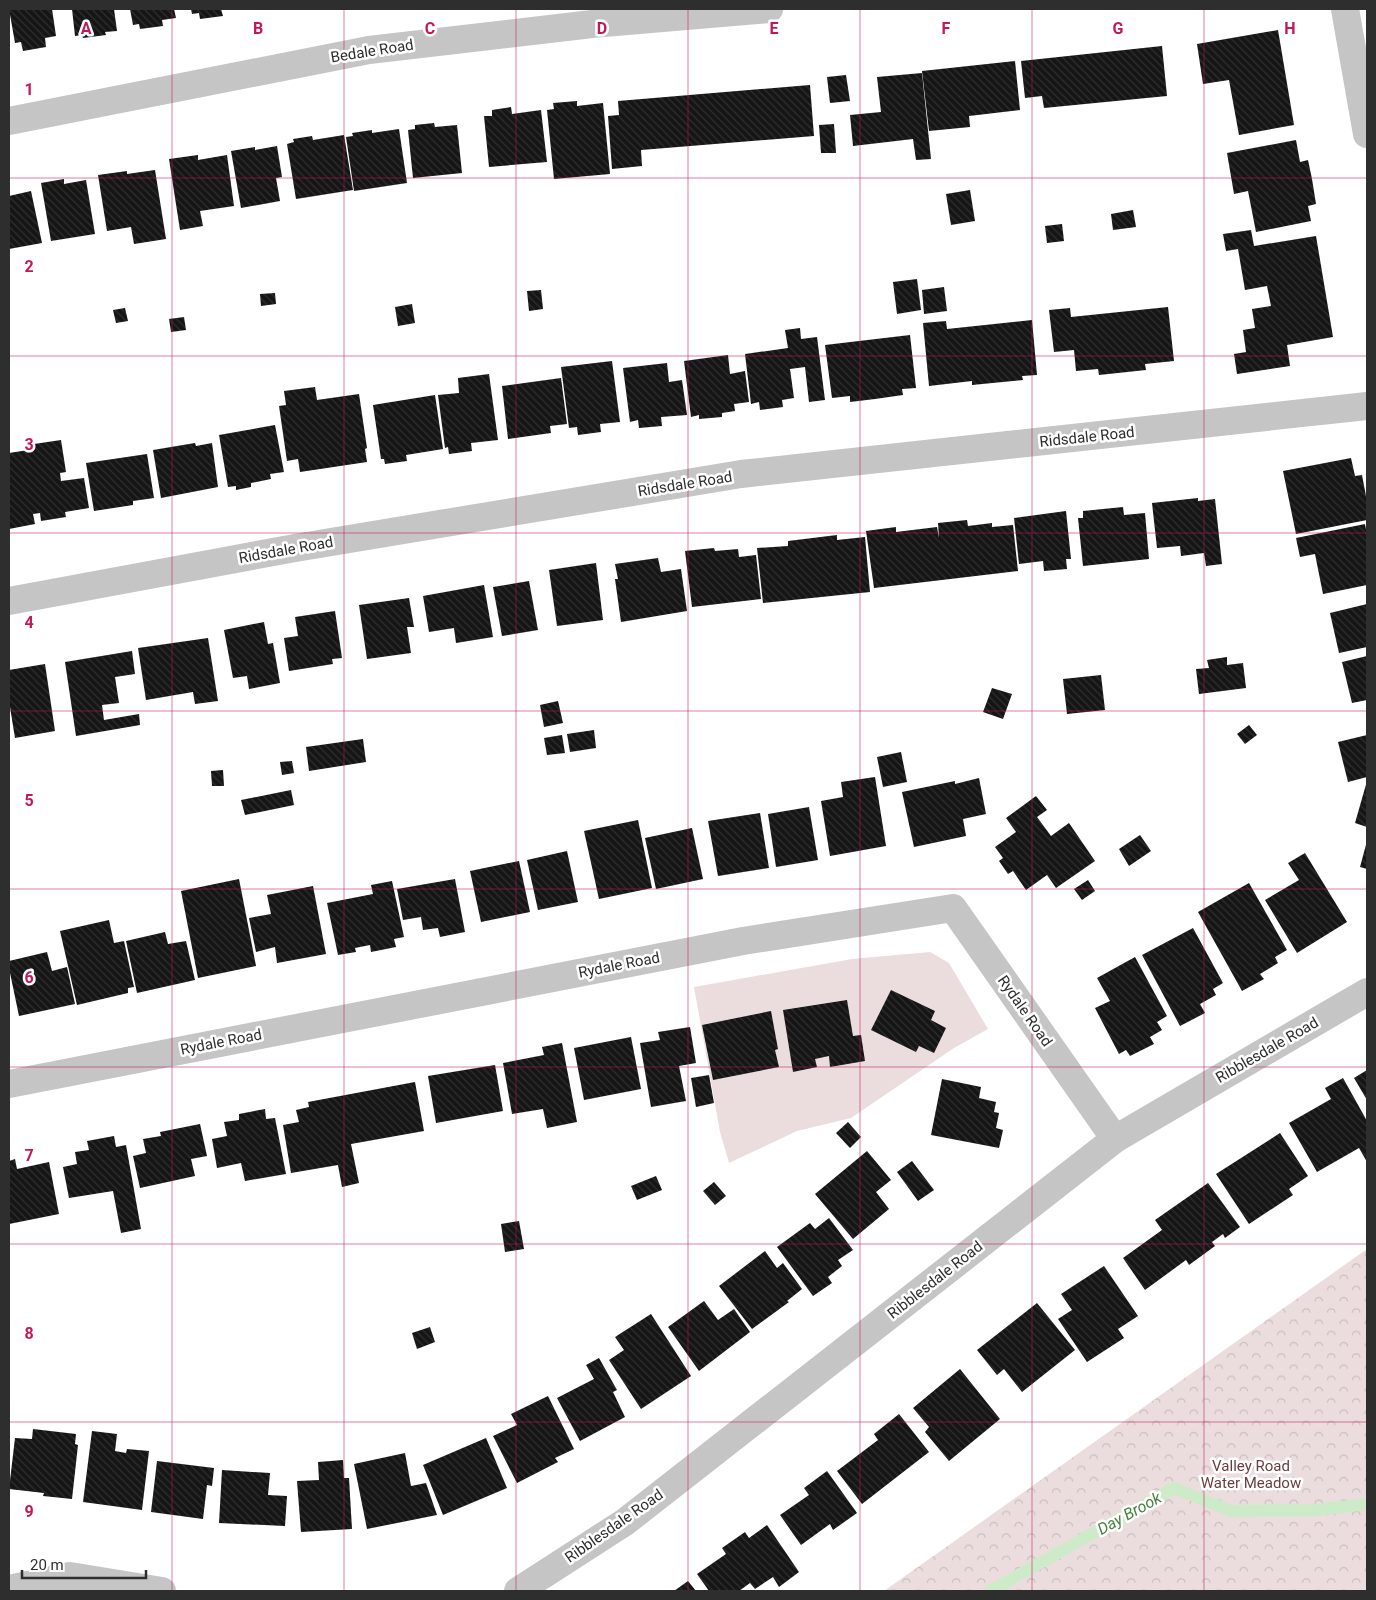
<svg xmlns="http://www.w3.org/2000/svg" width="1376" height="1600" viewBox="0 0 1376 1600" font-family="Roboto,sans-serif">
<defs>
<pattern id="forest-crowns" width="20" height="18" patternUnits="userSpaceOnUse" patternTransform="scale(1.25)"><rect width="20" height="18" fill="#ebdddd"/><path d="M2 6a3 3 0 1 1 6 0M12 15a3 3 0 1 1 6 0" fill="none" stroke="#cabebe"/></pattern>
<pattern id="building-back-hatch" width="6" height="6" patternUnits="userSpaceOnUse" patternTransform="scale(1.25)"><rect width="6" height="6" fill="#151515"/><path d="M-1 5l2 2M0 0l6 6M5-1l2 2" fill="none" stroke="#2f2f2f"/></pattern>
</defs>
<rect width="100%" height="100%" fill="#fff"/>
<polygon fill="url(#forest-crowns)" points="1367,1249 1367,1591 884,1591"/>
<polygon fill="#ebdddd" points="930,952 949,963 988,1029 954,1048 851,1118 797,1131 729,1163 720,1132 694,987 852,959"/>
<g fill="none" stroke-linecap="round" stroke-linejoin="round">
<polyline stroke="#ceebc9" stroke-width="12" points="990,1591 1174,1488 1231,1511 1316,1510 1367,1504"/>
</g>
<g fill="url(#building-back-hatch)">
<polygon points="9,9 52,9 56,36 45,38 46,47 23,51 21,42 15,43"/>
<polygon points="72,9 114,9 117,31 105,32 106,35 83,38 82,35 75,36"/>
<polygon points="130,9 174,9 176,18 162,20 163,26 140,29 139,24 133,25"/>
<polygon points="191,9 221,9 223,16 200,19 199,13 192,14"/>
<polygon points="1278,30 1294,125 1239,135 1229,80 1203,84 1197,44"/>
<polygon points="1162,46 1167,96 1044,108 1042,96 1025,98 1021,61"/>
<polygon points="1015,61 1020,110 969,116 970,127 929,131 922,71"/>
<polygon points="922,73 931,159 916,160 913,139 853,146 850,115 881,112 877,77"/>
<polygon points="846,75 850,101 830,103 827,77"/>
<polygon points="810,85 814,136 641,150 642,166 612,169 608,116 619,115 618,101"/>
<polygon points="577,101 577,106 603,103 610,174 554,179 547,110 554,109 553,103"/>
<polygon points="511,107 512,114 541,110 547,162 489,167 484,116 492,116 492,110"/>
<polygon points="434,123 435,127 457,125 462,173 413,178 408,130 415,129 415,125"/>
<polygon points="834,124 836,153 821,153 819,125"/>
<polygon points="399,129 407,183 354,191 346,137 353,136 352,133 372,130 372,133"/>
<polygon points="344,135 353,190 296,199 287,144 294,142 293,139 312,136 313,140"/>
<polygon points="1296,140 1300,162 1308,160 1312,179 1316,204 1308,206 1311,221 1256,232 1248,191 1234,194 1227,153"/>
<polygon points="277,146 282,177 276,178 280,201 241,208 231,151 255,147 255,150"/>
<polygon points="198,155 198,160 227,155 234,206 200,211 203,226 180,230 169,159"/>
<polygon points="155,170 166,239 134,244 131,227 107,231 98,175 127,171 127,174"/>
<polygon points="64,179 64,184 86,180 95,234 51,241 41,183"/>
<polygon points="970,190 975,221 951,225 946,194"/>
<polygon points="31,191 42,243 9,249 9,196"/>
<polygon points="1133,210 1136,227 1113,230 1111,214"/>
<polygon points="1062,224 1064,241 1047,243 1045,226"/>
<polygon points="1251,230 1254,246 1316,236 1333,337 1287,345 1290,366 1237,374 1234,354 1246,352 1243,330 1255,328 1252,309 1271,306 1267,286 1245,290 1238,249 1226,251 1223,234"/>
<polygon points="917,279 921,310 897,314 893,282"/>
<polygon points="944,287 947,311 924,314 922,290"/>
<polygon points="541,290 543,309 529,311 527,291"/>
<polygon points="275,293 276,304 261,306 260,294"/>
<polygon points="412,304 415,323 398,326 395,307"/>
<polygon points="1168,307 1174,361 1145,364 1146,370 1099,375 1098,369 1076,371 1074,350 1054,352 1049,310 1070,308 1071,317"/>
<polygon points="125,308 128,321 116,323 113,310"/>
<polygon points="184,317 186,330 171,332 169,319"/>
<polygon points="1032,320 1037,375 1022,376 1023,380 972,385 972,381 929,386 923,323 946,321 947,329"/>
<polygon points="800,328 801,339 817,337 825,400 809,402 805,367 790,369 794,398 782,400 783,407 760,410 759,402 751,404 745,354 788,348 785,330"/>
<polygon points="910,335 916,388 902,389 903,395 875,399 850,402 850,396 832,398 825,345"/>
<polygon points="728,355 730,374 745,371 749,402 734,404 735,411 722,413 722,417 699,419 699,415 691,417 684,361"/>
<polygon points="612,361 620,422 600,424 601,432 578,435 577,427 569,428 561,367"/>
<polygon points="667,363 669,382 682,380 687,415 661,417 662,426 639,428 638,420 630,422 623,368"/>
<polygon points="489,374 498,440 471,443 472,451 449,454 448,447 445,448 438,395 459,393 458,378"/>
<polygon points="561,378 567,424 550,426 551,433 508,439 502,386"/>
<polygon points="315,387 317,400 359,394 367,448 365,449 367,462 300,472 298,459 287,461 279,406 286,405 284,391"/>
<polygon points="435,395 443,449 406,455 407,461 385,464 384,459 381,459 373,405"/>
<polygon points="275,425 284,472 270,474 271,479 251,483 251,487 236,490 236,486 228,487 219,435"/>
<polygon points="61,440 66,472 60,473 61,481 84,478 89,508 65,512 66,517 41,521 40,513 33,514 35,524 9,529 9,453 35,449 34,444"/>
<polygon points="195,443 196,446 212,443 218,487 161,498 153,450"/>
<polygon points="147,454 154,498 133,501 133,505 94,511 86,463"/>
<polygon points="1351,458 1355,476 1362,475 1366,496 1367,495 1367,520 1296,534 1283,471"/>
<polygon points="1198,498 1198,501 1215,499 1222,564 1206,566 1204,553 1181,556 1180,546 1157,548 1152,503"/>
<polygon points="1123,507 1124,515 1145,513 1149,559 1083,566 1078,518 1083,518 1083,511"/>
<polygon points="1066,511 1071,559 1066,559 1067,569 1044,571 1043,561 1019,564 1014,518"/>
<polygon points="967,520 968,526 992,523 992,527 1013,525 1018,571 874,588 866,531 896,527 896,532 937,527 939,538 938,523"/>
<polygon points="1365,524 1367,535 1367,585 1323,594 1315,554 1300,557 1296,538"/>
<polygon points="837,535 837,540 865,537 870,592 763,603 757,548 788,546 788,541"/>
<polygon points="714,548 715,551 738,549 739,557 756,555 761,599 692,607 685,551"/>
<polygon points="658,558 661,572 681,569 687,611 621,622 615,579 618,579 615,564"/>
<polygon points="596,563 603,620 557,626 549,570"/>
<polygon points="529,581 538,630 502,636 493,587"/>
<polygon points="484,585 493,637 456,643 454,628 429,632 423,596"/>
<polygon points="409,598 414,627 407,627 411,653 367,659 359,605"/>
<polygon points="1367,604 1367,647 1339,653 1330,613"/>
<polygon points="335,611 342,658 332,659 333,664 289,671 284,638 298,636 295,617"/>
<polygon points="264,622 268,644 273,643 280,683 249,689 247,676 233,678 224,630"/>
<polygon points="208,638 218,701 195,704 193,692 146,700 138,648"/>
<polygon points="132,651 135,674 115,677 119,703 102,705 104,720 139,714 140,725 76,736 65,662"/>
<polygon points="1367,656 1367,700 1352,703 1342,662"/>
<polygon points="1227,657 1227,665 1243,663 1246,688 1199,694 1196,669 1209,668 1207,660"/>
<polygon points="45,664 55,731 15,738 9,701 9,670"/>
<polygon points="1101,675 1105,710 1067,714 1063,679"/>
<polygon points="992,688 1012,694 1003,719 983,712"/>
<polygon points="558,701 563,723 544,727 540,705"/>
<polygon points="1249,725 1257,735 1245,744 1237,734"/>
<polygon points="594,730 596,748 570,752 567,734"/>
<polygon points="562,735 565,753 547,755 544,738"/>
<polygon points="1367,735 1367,777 1348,782 1338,742"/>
<polygon points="363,739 366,762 309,771 306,747"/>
<polygon points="901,752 907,782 883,787 877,757"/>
<polygon points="292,761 294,773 282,775 280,762"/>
<polygon points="223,770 224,786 212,786 211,771"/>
<polygon points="875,777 886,846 830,856 821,801 843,797 841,782"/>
<polygon points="979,778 986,814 963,819 966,836 914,847 902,792 955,781 955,784"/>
<polygon points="1367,781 1367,827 1355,823"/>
<polygon points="291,790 294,805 245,815 241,800"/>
<polygon points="1036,796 1047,810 1037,817 1051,836 1069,823 1095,861 1056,888 1047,875 1026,890 1013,871 1008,874 999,861 1003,858 995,847 1016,832 1006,818"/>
<polygon points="809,807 818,860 776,867 768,814"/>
<polygon points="760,813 769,868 718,876 708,821"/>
<polygon points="638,820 652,888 599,899 584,831"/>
<polygon points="692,828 703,879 656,889 645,838"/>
<polygon points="1140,835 1151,851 1129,866 1119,849"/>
<polygon points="1367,841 1367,869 1360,867"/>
<polygon points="567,851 578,902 538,910 527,860"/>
<polygon points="1305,853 1347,922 1297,953 1265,900 1299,880 1288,863"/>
<polygon points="519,861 530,912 481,922 470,871"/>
<polygon points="239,879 256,966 198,978 181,891"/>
<polygon points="455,879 465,932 440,937 438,928 423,930 421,917 403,920 397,889"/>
<polygon points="1088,880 1095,891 1082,900 1074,889"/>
<polygon points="392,881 404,937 394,939 396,947 371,952 370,945 355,948 356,952 338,955 327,903 373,894 371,885"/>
<polygon points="1249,883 1287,950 1275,957 1278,963 1260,974 1264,979 1242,991 1198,912"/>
<polygon points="313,886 326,954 277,963 275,947 256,952 249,918 271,914 267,895"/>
<polygon points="109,920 114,943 124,941 134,987 128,988 128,993 77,1005 60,931"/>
<polygon points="1193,928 1223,983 1213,989 1216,995 1200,1004 1205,1013 1180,1026 1142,955"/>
<polygon points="165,932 168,944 186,941 195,980 137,993 126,941"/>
<polygon points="47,952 52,971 67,967 75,1004 19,1016 9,968 9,961"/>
<polygon points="1135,957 1167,1016 1157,1022 1162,1030 1150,1037 1154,1044 1130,1056 1126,1050 1119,1054 1095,1008 1110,1001 1097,978"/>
<polygon points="891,990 935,1011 931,1020 946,1028 934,1053 919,1046 916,1052 871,1030"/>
<polygon points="847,1000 853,1036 861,1035 865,1061 830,1067 829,1056 815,1059 817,1067 793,1072 783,1010"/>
<polygon points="771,1011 778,1049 775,1050 779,1067 713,1080 702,1025"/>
<polygon points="690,1027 696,1063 679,1066 686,1101 651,1107 640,1043 660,1040 658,1032"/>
<polygon points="631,1037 641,1089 584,1100 574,1048"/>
<polygon points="562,1043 577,1122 547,1128 543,1109 512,1114 503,1063 544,1055 542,1047"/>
<polygon points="495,1065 503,1111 436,1123 428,1076"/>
<polygon points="1367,1070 1367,1100 1354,1078"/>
<polygon points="709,1075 714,1103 696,1107 691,1078"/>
<polygon points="1343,1078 1367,1121 1367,1162 1359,1148 1317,1172 1289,1123 1331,1099 1325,1088"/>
<polygon points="942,1079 981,1087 979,1098 996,1102 994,1112 999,1113 996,1128 1003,1130 999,1148 931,1135"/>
<polygon points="415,1082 424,1131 351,1144 359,1183 342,1187 338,1165 291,1173 283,1125 299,1122 296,1110 309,1107 308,1102"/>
<polygon points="265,1109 266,1119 275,1118 286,1174 245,1181 241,1163 217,1168 212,1139 227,1136 224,1122 239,1120 239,1114"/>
<polygon points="848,1122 861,1137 850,1148 836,1133"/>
<polygon points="200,1124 207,1156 191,1159 195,1176 140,1188 133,1156 146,1153 143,1139 161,1136 160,1132"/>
<polygon points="1280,1133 1308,1176 1289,1189 1293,1195 1249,1224 1216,1174"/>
<polygon points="114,1136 116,1147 126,1145 141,1229 121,1233 113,1191 69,1198 63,1167 77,1164 75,1152 89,1150 87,1141"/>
<polygon points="867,1151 891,1180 876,1192 889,1209 853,1239 815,1194"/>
<polygon points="15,1159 17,1169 49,1162 59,1214 9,1224 9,1161"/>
<polygon points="912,1161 934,1190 918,1201 897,1172"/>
<polygon points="656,1176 662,1190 637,1200 631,1186"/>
<polygon points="714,1182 726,1196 715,1205 703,1191"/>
<polygon points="1208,1183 1240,1227 1225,1238 1223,1234 1212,1242 1215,1246 1189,1265 1186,1260 1145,1290 1123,1258 1162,1230 1155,1220"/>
<polygon points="829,1218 853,1250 838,1260 842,1266 828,1277 832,1283 813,1296 777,1247 810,1223 815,1229"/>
<polygon points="519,1221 524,1249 505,1252 501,1224"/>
<polygon points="765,1251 777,1268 783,1263 802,1289 787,1301 789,1302 752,1329 719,1286"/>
<polygon points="1104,1266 1138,1316 1118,1329 1124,1338 1087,1362 1058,1319 1072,1310 1061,1294"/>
<polygon points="704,1301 718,1320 734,1309 750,1332 699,1371 668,1327"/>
<polygon points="1037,1303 1075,1350 1022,1392 1004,1369 997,1375 977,1350"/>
<polygon points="651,1314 691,1376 641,1409 609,1360 624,1350 615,1337"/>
<polygon points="430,1327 435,1342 417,1349 412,1333"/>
<polygon points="599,1358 617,1390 613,1392 625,1417 580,1441 557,1398 594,1379 586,1365"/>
<polygon points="960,1369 1000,1419 949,1461 925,1432 929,1427 913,1408"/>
<polygon points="548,1396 574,1449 555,1458 558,1462 517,1483 493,1436 517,1425 511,1414"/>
<polygon points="899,1414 929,1452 862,1504 837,1471 878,1440 874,1434"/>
<polygon points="33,1429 76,1434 75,1444 78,1445 72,1499 43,1496 44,1493 9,1489 15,1438 32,1439"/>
<polygon points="92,1431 117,1434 115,1451 126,1453 127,1449 149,1451 142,1510 83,1502"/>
<polygon points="486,1438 507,1488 443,1515 423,1465"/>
<polygon points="405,1453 411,1486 426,1483 437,1515 367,1529 354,1464"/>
<polygon points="343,1460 344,1478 349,1478 352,1529 301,1532 297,1481 319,1480 318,1462"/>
<polygon points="157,1461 214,1468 212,1486 207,1485 203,1519 151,1512"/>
<polygon points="222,1470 270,1473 268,1495 287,1496 285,1526 219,1523"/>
<polygon points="827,1471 857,1513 833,1530 830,1524 801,1545 780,1515 809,1495 804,1488"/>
<polygon points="767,1525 799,1572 779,1587 773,1577 755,1589 750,1583 739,1591 709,1591 697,1574 726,1554 722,1548 745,1532 749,1538"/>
<polygon points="688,1581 696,1591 674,1591"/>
</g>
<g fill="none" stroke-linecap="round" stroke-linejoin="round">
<g stroke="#c5c5c5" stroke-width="28">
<polyline points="1345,9 1367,134"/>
<polyline points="9,121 369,50 592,24 769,9"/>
<polyline points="9,601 295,548 741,474 1367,406"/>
<polyline points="9,1084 743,941 953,908 1115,1139"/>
<polyline points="9,1589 70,1576 162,1591"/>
<polyline points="518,1591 625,1522 1115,1139 1367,992"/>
</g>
</g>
<path fill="none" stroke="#c2185b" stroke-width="1" stroke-opacity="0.55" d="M172,9v1582M344,9v1582M516,9v1582M688,9v1582M860,9v1582M1032,9v1582M1204,9v1582M9,178h1358M9,356h1358M9,533h1358M9,711h1358M9,889h1358M9,1067h1358M9,1244h1358M9,1422h1358"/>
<g text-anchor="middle" stroke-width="5" stroke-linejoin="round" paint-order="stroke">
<g font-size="15" fill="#2e2e2e" stroke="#fff">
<text transform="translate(372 51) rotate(-9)" y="5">Bedale Road</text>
<text transform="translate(1087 437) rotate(-6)" y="5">Ridsdale Road</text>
<text transform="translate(685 484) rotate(-9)" y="5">Ridsdale Road</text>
<text transform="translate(286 550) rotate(-10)" y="5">Ridsdale Road</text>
<text transform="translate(619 965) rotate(-11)" y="5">Rydale Road</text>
<text transform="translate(1025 1011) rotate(55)" y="5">Rydale Road</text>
<text transform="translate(221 1042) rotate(-11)" y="5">Rydale Road</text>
<text transform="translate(1267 1050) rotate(-30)" y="5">Ribblesdale Road</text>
<text transform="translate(935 1280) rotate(-38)" y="5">Ribblesdale Road</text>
<text transform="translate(614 1526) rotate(-35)" y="5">Ribblesdale Road</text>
</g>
<g font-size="15" fill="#693e3d" stroke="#fff">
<text x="1251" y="1471">Valley Road<tspan x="1251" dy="17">Water Meadow</tspan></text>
</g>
<g font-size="16" font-style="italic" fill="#43823a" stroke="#fff">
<text transform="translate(1129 1513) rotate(-29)" y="6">Day Brook</text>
</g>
</g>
<g font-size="16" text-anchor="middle" font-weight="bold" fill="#c2185b" stroke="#fff" stroke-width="5" stroke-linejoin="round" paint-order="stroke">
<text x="86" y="34">A</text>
<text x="258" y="34">B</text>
<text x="430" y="34">C</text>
<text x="602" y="34">D</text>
<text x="774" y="34">E</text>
<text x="946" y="34">F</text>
<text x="1118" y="34">G</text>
<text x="1290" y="34">H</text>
<text x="29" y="95">1</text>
<text x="29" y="272">2</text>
<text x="29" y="450">3</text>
<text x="29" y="628">4</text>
<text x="29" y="806">5</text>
<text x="29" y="983">6</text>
<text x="29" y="1161">7</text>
<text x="29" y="1339">8</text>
<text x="29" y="1517">9</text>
</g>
<rect width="1376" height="1600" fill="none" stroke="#2e2e2e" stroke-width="20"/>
<path d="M22 1570v8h124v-8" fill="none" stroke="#2e2e2e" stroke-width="2.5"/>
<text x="30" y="1570" font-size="15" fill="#2e2e2e" stroke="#ffffff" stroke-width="4" paint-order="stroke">20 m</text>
</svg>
